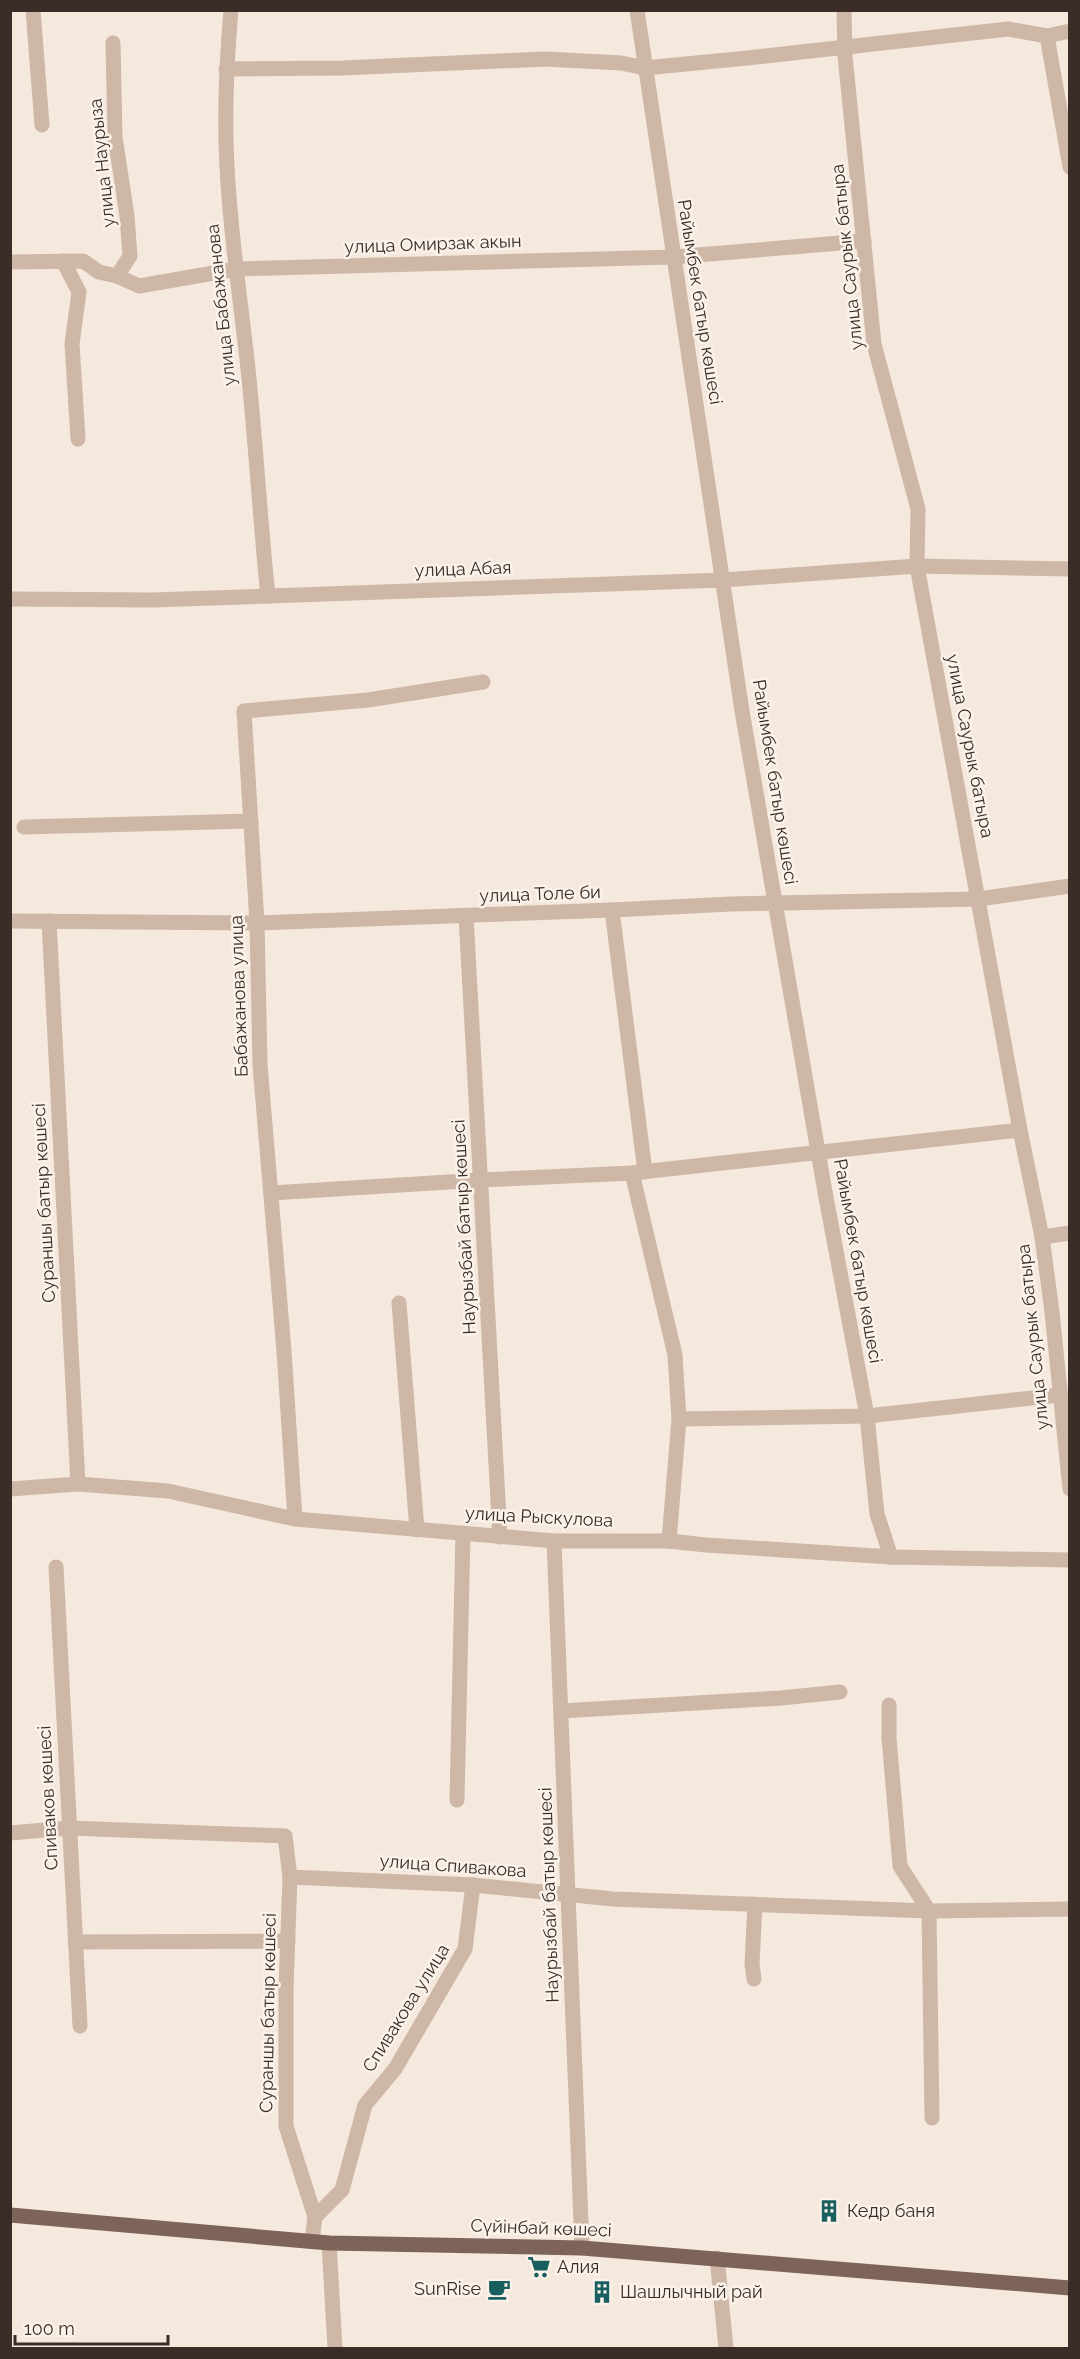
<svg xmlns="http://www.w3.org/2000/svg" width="1080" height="2359" viewBox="0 0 1080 2359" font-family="Raleway,sans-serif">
<rect width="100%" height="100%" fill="#f5e8dd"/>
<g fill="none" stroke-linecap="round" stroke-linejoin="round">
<g stroke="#ceb7a7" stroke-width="15">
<polyline points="33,10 42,125"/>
<path d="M231,10c-4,45 -6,88 -5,132 2,76 14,152 22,227 8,76 12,151 20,227"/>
<polyline points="637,10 742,711 825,1192 867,1416 877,1514 891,1557"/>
<polyline points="844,10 845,56 874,344 918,509 917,566 1020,1130 1042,1237 1052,1312 1070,1489"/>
<polyline points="1047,36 1070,167"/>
<polyline points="113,43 115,137 127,216 130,256 117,276"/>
<polyline points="226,69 342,68 545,59 621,63 645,68 747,58 1008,29 1047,36 1070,31"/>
<polyline points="63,261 79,292 72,344 78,439"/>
<polyline points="10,262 83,261 99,272 117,276 139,286 237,269 674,257 864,241"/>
<polyline points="10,599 153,600 724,580 917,566 1070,569"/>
<polyline points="24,827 251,821"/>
<polyline points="612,910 645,1172"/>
<polyline points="466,916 500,1537"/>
<polyline points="10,921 257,923 612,910 731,904 979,899 1070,886"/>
<polyline points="49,921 78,1484"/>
<polyline points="632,1173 675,1355 679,1419 669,1541"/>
<polyline points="271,1193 481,1180 632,1173 1020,1130"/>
<polyline points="1042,1237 1070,1233"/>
<polyline points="399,1303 417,1530"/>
<polyline points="679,1419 867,1416 1060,1395"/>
<polyline points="10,1489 78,1484 168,1491 295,1519 554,1541 669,1541 706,1545 891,1557 1070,1560"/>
<polyline points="295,1519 284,1351 260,1065 257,923 244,711 368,700 483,682"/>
<polyline points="554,1541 582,2248"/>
<polyline points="56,1567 80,2026"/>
<polyline points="889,1705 889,1738 900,1866 929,1911 1070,1909"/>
<polyline points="561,1711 781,1698 840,1692"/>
<polyline points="457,1800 463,1533"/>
<polyline points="10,1833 69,1828 285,1836 290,1877 473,1885 613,1899 929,1911 932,2118"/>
<polyline points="290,1877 286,1989 286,2126 315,2217"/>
<polyline points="75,1942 288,1941"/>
<polyline points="754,1979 752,1964 755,1904"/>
<polyline points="312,2241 315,2217 342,2190 365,2105 395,2069 465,1949 473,1885"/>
<polyline points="329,2243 335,2348"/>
<polyline points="717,2258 726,2348"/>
</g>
<polyline stroke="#7d6358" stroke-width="15" points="10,2215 329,2243 582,2248 1070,2288"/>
</g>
<defs>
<g id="building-bare" transform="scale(1.8)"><path d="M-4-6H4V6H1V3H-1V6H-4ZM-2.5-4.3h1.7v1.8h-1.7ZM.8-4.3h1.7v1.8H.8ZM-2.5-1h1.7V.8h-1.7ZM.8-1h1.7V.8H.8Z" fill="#195f60" stroke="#fbf2ea" stroke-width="2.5" paint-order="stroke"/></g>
<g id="supermarket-bare" transform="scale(1.8)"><path d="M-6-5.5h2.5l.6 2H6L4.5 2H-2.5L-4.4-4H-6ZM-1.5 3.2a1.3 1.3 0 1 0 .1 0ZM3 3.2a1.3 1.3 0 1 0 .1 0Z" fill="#195f60" stroke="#fbf2ea" stroke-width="2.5" paint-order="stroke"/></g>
<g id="cafe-bare" transform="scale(1.8)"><path d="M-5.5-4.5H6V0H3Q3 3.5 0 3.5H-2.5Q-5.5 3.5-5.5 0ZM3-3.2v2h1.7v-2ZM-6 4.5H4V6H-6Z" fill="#195f60" stroke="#fbf2ea" stroke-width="2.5" paint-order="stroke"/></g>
</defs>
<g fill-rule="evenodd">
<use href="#building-bare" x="829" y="2211"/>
<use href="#supermarket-bare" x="539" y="2267"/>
<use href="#cafe-bare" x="499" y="2289"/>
<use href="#building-bare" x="602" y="2292"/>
</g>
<g text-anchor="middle" stroke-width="5" stroke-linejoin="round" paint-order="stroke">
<g font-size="18" fill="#3a2d28" stroke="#fbf2ea">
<text transform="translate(102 163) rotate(-96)" y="6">улица Наурыза</text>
<text transform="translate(433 244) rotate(-2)" y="6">улица Омирзак акын</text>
<text transform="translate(847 257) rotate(-96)" y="6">улица Саурык батыра</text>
<text transform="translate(700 302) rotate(81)" y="6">Райымбек батыр көшесі</text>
<text transform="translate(221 305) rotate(-96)" y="6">улица Бабажанова</text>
<text transform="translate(463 569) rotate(-2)" y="6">улица Абая</text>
<text transform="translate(970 746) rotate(79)" y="6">улица Саурык батыра</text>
<text transform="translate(775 782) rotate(81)" y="6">Райымбек батыр көшесі</text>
<text transform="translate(540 894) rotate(-2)" y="6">улица Толе би</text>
<text transform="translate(239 996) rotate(-92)" y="6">Бабажанова улица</text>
<text transform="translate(44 1203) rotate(-93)" y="6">Сураншы батыр көшесі</text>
<text transform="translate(464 1227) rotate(-93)" y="6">Наурызбай батыр көшесі</text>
<text transform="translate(858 1261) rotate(80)" y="6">Райымбек батыр көшесі</text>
<text transform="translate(1033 1337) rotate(-96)" y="6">улица Саурык батыра</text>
<text transform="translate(539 1517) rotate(3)" y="6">улица Рыскулова</text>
<text transform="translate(48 1798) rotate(-93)" y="6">Спиваков көшесі</text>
<text transform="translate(453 1866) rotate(4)" y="6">улица Спивакова</text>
<text transform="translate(549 1895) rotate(-92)" y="6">Наурызбай батыр көшесі</text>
<text transform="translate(406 2008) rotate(-58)" y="6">Спивакова улица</text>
<text transform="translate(268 2013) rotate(-89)" y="6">Сураншы батыр көшесі</text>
<text transform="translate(541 2228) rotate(2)" y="6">Сүйінбай көшесі</text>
</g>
<g font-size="18" fill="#3a2d28" stroke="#fbf2ea" text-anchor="start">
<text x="847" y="2217">Кедр баня</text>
<text x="557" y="2273">Алия</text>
<text x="481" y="2295" text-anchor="end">SunRise</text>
<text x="620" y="2298">Шашлычный рай</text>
</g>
</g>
<rect width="1080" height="2359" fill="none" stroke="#3a2d28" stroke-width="24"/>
<path d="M15 2335v9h153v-9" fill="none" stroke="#3a2d28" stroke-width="3"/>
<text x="24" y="2335" font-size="18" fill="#3a2d28" stroke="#fbf2ea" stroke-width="4.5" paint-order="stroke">100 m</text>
</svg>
